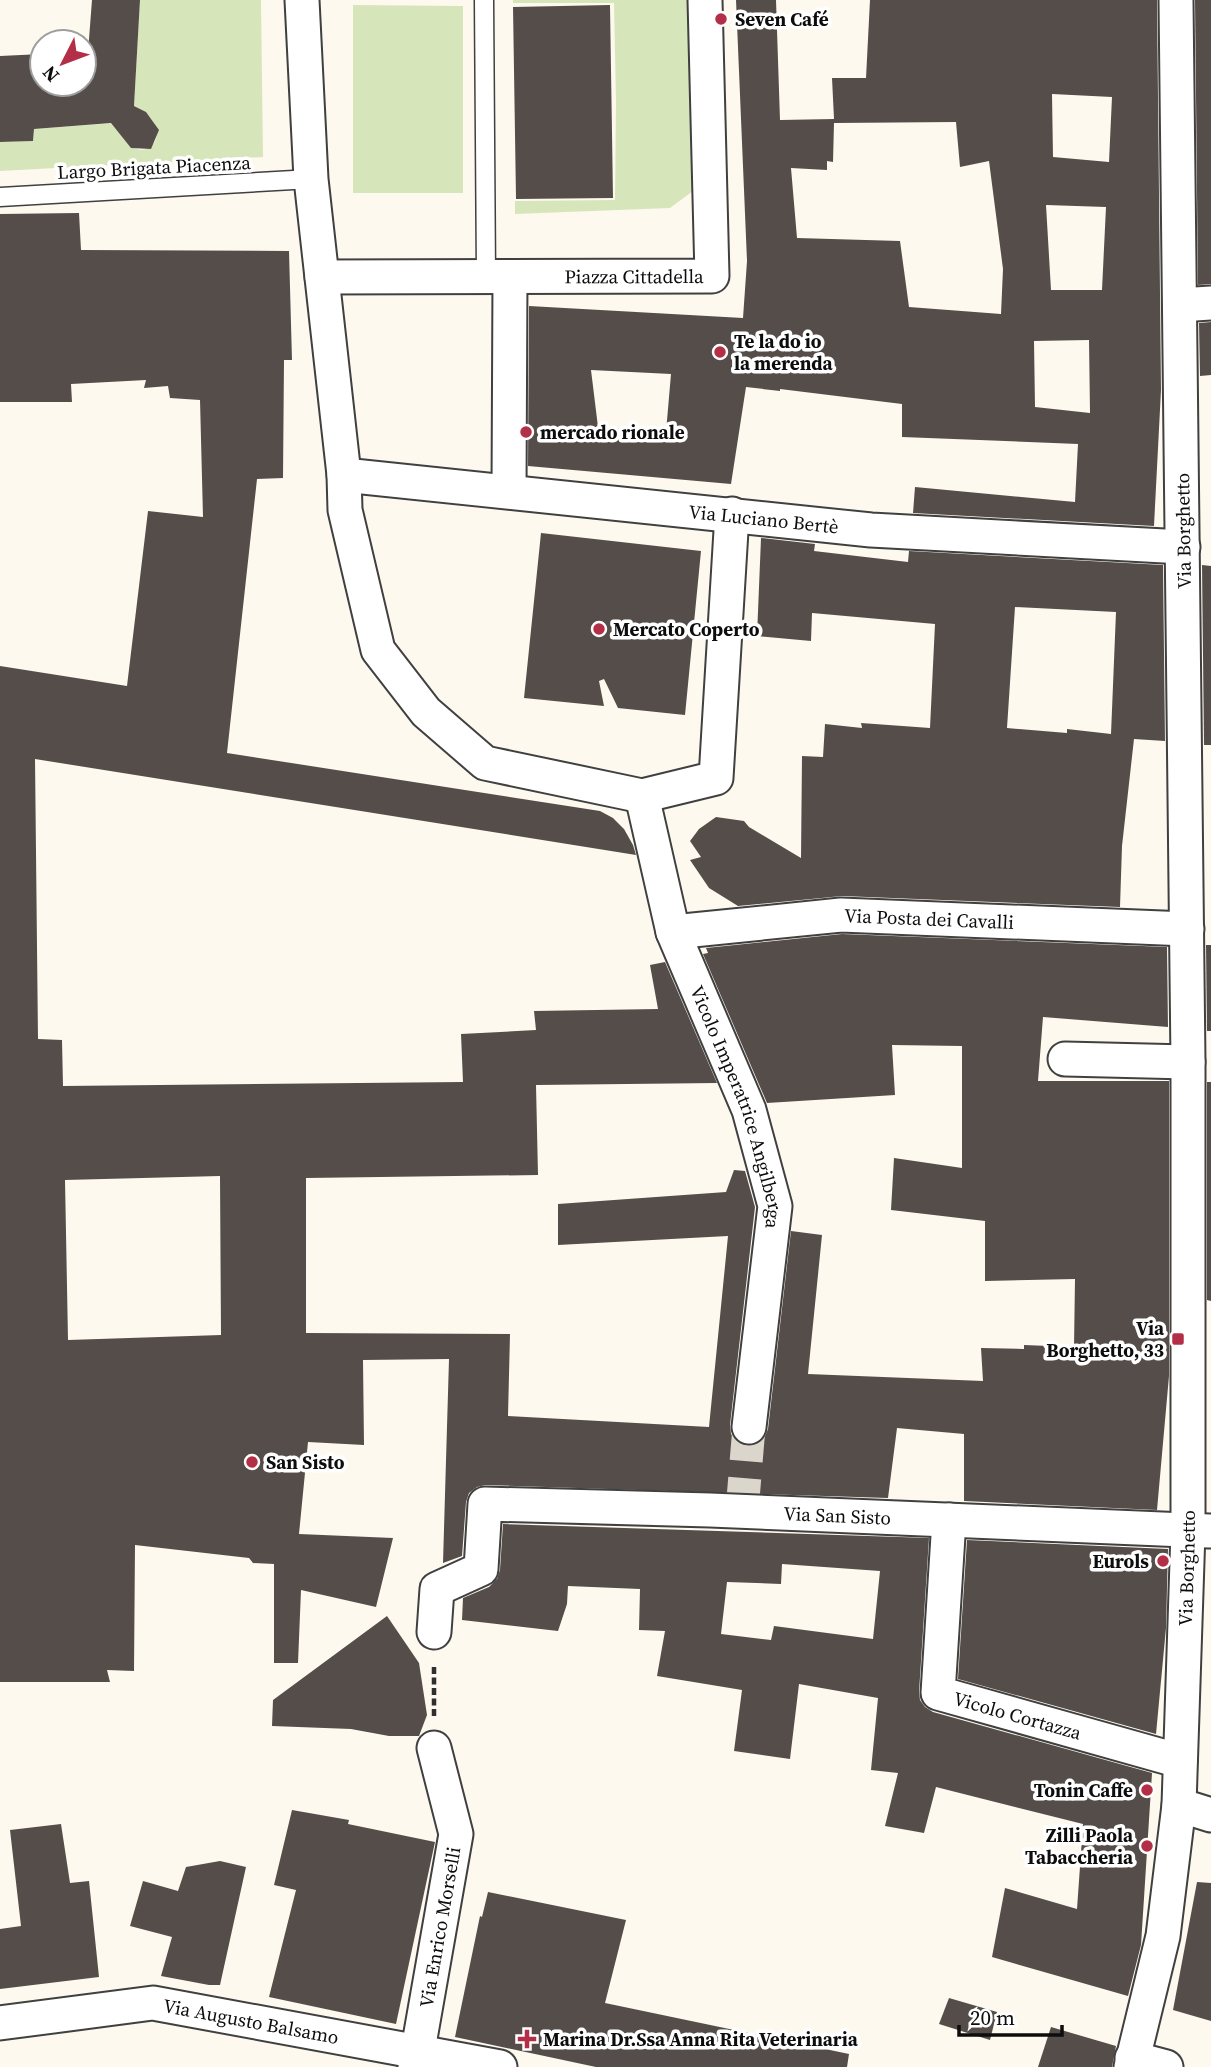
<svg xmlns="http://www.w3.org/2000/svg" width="1211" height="2067" viewBox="0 0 1211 2067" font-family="'Source Serif 4',serif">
<rect width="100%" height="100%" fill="#fef9ee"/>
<g fill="#d7e6ba">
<path d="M140,0h121l2,157 -263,14v-29l33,-1 1,-12 81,-6c4,7 9,19 16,23 20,15 45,-19 3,-40z"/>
<polygon points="513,0 687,0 690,2 693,191 670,208 515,214 515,201 615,200 616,102 614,3 513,3"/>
<polygon points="353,5 463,6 463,193 353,193"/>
</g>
<g fill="#554d4a" fill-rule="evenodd">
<polygon points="92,0 140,0 134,106 146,112 159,130 151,149 131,148 111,123 34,129 33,141 0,142 0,56 42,54 42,84 84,84 84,52 88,52"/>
<path d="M736,0h40l4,120 54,-1 -2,-41h34l4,-78h287l4,390 -7,136 -241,-13 2,-26 160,15 3,-58 -176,-7v-33l-122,-15v2l-34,-4 -15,97 -203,-18 1,-160 214,12 4,-57zM1052,94l60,3 -3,65 -56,-5zM956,122l4,45 29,-6 14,108 -2,45 -92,-7 -9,-66 -103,-3 -6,-70 36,2v-9l6,1 1,-39zM1046,205l60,2 -4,83h-51zM1089,340l1,73 -55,-6 -1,-66zM591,370l80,4 -5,58 -68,-5z"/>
<polygon points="1195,0 1211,0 1211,284 1198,285"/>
<polygon points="610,5 613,198 516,199 513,7"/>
<path d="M79,213l2,37 208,1 3,109h-8l-1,118 -26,1 -30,274 373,58 13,7 11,11 9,16 3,10 -601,-96 3,280 24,1 1,46 400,-4 -2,-48 75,-4 -2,-19 124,-2 -8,-44 15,-3 52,121 -181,2 2,90 -232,3v155l204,1 -2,82 201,11 19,-191 -170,9v-41l168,-12 8,-22 11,1 10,36 -25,218 1,9 6,8 10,4 10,-2 7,-5 4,-10 23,-198 31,4 -14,139 175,7 -2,-33 43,1v-4l50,2 1,-68 -90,2v-60l-94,-11 3,-52 68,10v-122l-70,-1 3,50 -128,8 -64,-149 5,-1 -2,-5 136,-14 325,13 1,80 -125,-10 -5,64h131v295l-12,134 -193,-9v-67l-67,-6 -9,70 -403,-13 -8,2 -8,6 -3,9 -4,54 -19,7 6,-204 -86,1 1,85 -56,-3 -9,92 94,4 -17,69 -75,-17 -3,73h-24v-99l-21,-1 -4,-5 -114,-13 -1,126 -27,-1 3,12h-110v-1016l127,20 21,-175 55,6 -3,-117 -30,-2 -2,-12 -24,2 2,-8 -75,4 1,18h-72v-188zM220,1176l1,159 -153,5 -3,-160z"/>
<polygon points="1211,322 1211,375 1200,376 1199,323"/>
<polygon points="541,533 701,551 685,715 618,708 604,679 599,681 604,706 524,698"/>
<path d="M761,538l54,6 -1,7 94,11 1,-11 254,14 2,176 -31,-2 -12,107 -2,61 -278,-11 -104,10 -29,-18 -19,-28 11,-3 -11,-16 9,-12 17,-12 28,4 5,6 52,31 1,-102 21,1 2,-33 37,4 -1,-5 69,5 5,-104 -123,-11 -1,28 -54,-5zM1015,607l101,5 -5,122 -44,-5v4l-60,-5z"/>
<polygon points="1202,565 1211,566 1211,745 1204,745"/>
<polygon points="1206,945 1211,945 1211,1031 1207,1031"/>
<polygon points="1207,1082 1211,1082 1211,1301 1207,1300"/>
<path d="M503,1524l426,14 -10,154 1,8 5,7 8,5 219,61 -11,172 -13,51 -136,-39 13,-69 72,21 6,-85 -147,-37 -12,46 -39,-7 13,-53 -27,-3 7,-72 -79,-14 -9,75 -56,-8 8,-61 -85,-14 8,-45 -26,-1 1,-41 -72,-3 -1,18 -9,27 -96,-11 1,-22 26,-11 8,-8 3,-9zM782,1564l98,7 -7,68 -99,-13 -3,14 -50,-6 6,-52 54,2z"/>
<polygon points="967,1540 1168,1549 1166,1628 1156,1734 958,1679"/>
<polygon points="387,1616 419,1663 427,1715 419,1736 389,1736 351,1729 272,1726 273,1700"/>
<polygon points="292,1810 349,1820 348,1824 435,1842 396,2024 269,1997 296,1890 274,1885"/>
<polygon points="61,1824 70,1883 89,1881 99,1977 0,1989 0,1929 21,1926 10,1830"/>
<polygon points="220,1861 246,1867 220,1985 209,1985 161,1976 172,1937 130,1926 143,1881 178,1891 186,1867"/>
<polygon points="1197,1882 1211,1883 1211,2021 1173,2010"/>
<polygon points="488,1892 626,1920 605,2003 849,2054 847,2067 596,2067 455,2037 480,1916 482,1917"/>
<polygon points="949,1998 997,2012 990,2040 939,2024"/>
<polygon points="1051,2027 1116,2046 1112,2067 1038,2067"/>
</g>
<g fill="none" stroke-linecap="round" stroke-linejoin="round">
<polyline stroke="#dad6cc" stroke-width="33" stroke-dasharray="33 17" stroke-linecap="butt" points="742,1511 749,1427"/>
<g stroke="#404040" stroke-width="21">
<g id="lane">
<polyline points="484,0 486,277"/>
<polyline points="0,197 311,179"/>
</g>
</g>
<g stroke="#404040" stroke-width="37">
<g id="street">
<polyline points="302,0 311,179 344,475 345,510 378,650 426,712 485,763 642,796 716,778 732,514"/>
<path id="s1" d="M322,277l390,-1 -7,-276"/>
<polyline points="1180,305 1211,303"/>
<path id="s2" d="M344,475l527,55 312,17"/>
<polyline points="509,491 510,277"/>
<path id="s3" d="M642,796l31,136 76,178 26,96 -26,221"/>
<path id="s4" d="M673,932l168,-17 346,14"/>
<polyline points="1065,1059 1188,1062"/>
<path id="s5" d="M949,1520l-11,173 242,68"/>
<path id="s6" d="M434,1632l3,-43 44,-20 4,-65 225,6 499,21"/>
<polyline points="1179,1805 1211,1815"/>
<path id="s7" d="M0,2023l153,-20 347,64"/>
<polyline points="1132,2058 1166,2067"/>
<path id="s8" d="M415,2067l41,-233 -22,-86"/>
<path id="s9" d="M1131,2067l32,-131 16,-131 9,-274v-469l-12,-1062"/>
</g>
</g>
<polyline stroke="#2f2f2f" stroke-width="4.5" stroke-dasharray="7 3.5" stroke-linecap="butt" points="434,1716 434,1665"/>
<use href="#lane" stroke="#fff" stroke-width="18"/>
<use href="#street" stroke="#fff" stroke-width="33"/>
</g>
<g fill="#b32f47" stroke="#fff" stroke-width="2.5">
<circle cx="721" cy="19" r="7"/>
<circle cx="720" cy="352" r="7"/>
<circle cx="526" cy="432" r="7"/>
<circle cx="599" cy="629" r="7"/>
<rect x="1171" y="1332" width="14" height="14" rx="3.5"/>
<circle cx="252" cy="1462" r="7"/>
<circle cx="1163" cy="1561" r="7"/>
<circle cx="1147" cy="1790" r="7"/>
<circle cx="1147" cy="1846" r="7"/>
<path d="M523.5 2028.5h7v7h7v7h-7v7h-7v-7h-7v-7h7z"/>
</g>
<g text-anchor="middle" stroke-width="7" stroke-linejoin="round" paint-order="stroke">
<g font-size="19" font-weight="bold" fill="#0d0d0d" stroke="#fff" text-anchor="start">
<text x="735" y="26">Seven Café</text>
<text x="734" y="348">Te la do io<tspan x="734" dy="22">la merenda</tspan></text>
<text x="540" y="439">mercado rionale</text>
<text x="613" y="636">Mercato Coperto</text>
<text x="1164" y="1335" text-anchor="end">Via<tspan x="1164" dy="22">Borghetto, 33</tspan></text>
<text x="266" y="1469">San Sisto</text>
<text x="1149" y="1568" text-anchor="end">Eurols</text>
<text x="1133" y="1797" text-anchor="end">Tonin Caffe</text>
<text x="1133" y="1842" text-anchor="end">Zilli Paola<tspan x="1133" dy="22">Tabaccheria</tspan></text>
<text x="543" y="2046">Marina Dr.Ssa Anna Rita Veterinaria</text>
</g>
<g font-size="19" fill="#0d0d0d" stroke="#fff">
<text transform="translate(154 167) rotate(-3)" y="7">Largo Brigata Piacenza</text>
<text dy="7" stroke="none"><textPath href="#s1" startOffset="312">Piazza Cittadella</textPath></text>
<text dy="7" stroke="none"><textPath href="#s2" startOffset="422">Via Luciano Bertè</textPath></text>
<text transform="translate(1183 531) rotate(-91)" y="7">Via Borghetto</text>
<text dy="7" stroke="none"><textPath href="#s4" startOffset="257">Via Posta dei Cavalli</textPath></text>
<text dy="7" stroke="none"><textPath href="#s3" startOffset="327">Vicolo Imperatrice Angilberga</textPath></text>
<text dy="7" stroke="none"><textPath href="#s6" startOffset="509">Via San Sisto</textPath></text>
<text dy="7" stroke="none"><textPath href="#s9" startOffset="504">Via Borghetto</textPath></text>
<text dy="7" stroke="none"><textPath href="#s5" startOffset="256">Vicolo Cortazza</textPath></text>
<text dy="7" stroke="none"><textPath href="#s8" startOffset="142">Via Enrico Morselli</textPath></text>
<text dy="7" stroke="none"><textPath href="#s7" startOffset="254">Via Augusto Balsamo</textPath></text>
</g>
</g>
<g transform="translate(63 63) rotate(228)"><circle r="33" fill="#ffffff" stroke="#9e9e9e" stroke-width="2"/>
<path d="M0-5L12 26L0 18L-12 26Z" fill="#b32f47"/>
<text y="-10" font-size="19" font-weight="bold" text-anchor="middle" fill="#0d0d0d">N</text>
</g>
<path d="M959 2025v10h103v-10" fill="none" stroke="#0d0d0d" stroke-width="3.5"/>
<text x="970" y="2025" font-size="21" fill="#0d0d0d" stroke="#ffffff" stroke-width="5" paint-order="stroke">20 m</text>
</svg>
